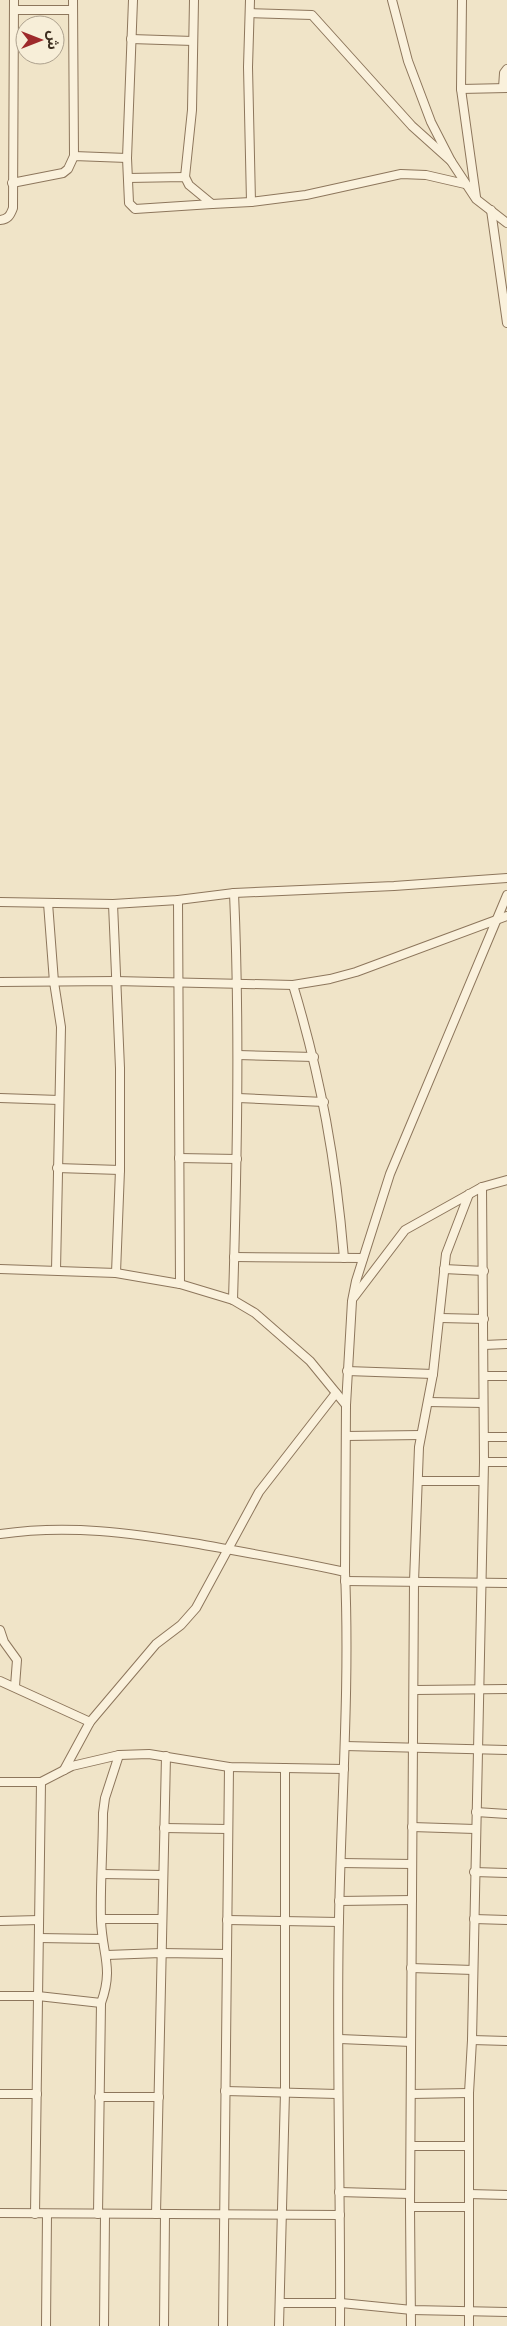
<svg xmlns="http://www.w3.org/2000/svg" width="507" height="2326" viewBox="0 0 507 2326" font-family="Merriweather,'Noto Sans Arabic',serif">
<rect width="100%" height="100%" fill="#f0e4c8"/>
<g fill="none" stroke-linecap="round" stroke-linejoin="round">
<g stroke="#8d765c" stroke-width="10">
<g id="street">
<polyline points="73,0 74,156"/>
<polyline points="133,0 127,158 129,203 135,209 212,204"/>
<polyline points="250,0 248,67 251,202"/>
<polyline points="392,0 408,61 431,122 451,161 476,199 507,223"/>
<polyline points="462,0 461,89 476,197"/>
<polyline points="14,10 72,10"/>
<polyline points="250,13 312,15 412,126 451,161"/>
<polyline points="131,39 193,41"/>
<polyline points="503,88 504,73 507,69"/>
<polyline points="461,89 507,88"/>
<polyline points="185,177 192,110 194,0"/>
<polyline points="128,178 185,177 189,185 212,204 251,202 306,195 401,174 426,175 465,184"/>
<polyline points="12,183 63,173 68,169 74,156 127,158"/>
<polyline points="491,210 507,323"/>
<path d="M0,220c8,-1 10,-4 13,-12l1,-208"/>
<polyline points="178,900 180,1284"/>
<polyline points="0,902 113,904 178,900 234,893 394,886 507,878"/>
<polyline points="48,903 54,982 61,1027 56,1270"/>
<polyline points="113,904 120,1068 120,1170 116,1273"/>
<polyline points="0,982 115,981 293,985 330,979 356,972 507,916"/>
<path d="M293,985c28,93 43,176 51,273"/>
<polyline points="238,1055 314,1057"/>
<polyline points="0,1098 59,1100"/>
<polyline points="238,1098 324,1102"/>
<polyline points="179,1158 237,1159"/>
<polyline points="57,1168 120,1170"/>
<polyline points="234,1257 363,1258"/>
<polyline points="0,1269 116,1273 180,1284 233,1300 255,1313 310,1361 346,1405 345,1572"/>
<polyline points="444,1269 484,1271"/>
<polyline points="354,1297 405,1230 482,1187 507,1180"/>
<path d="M233,1300c4,-136 7,-271 1,-407"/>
<polyline points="441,1318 484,1319"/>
<polyline points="484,1345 507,1344"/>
<polyline points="347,1371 433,1374"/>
<polyline points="484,1376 507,1376"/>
<polyline points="428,1402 483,1403"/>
<polyline points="346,1405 352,1301 356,1281 390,1174 507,895"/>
<polyline points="346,1436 421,1435"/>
<polyline points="484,1437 507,1437"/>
<polyline points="484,1462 507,1462"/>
<polyline points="419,1481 483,1481"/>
<path d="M0,1534c69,-10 131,-1 199,10 49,9 97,17 146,28 5,116 -4,232 -6,348 -3,136 2,271 1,406"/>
<polyline points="345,1581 507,1583"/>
<polyline points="0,1630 4,1642 17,1660 15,1686"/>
<polyline points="0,1681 90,1722"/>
<polyline points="415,1690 507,1689"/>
<polyline points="345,1746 507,1750"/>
<polyline points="64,1770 90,1722 156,1644 181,1625 196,1608 259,1492 336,1393"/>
<polyline points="0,1782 41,1782 72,1766 119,1755 149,1754 229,1767 344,1769"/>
<polyline points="476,1812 507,1814"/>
<polyline points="412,1827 475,1829"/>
<polyline points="164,1828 228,1829"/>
<polyline points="341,1863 412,1864"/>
<polyline points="474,1872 507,1873"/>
<polyline points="102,1874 163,1875"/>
<polyline points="339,1901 412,1900"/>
<polyline points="101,1919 162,1919"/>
<polyline points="474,1919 507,1920"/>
<polyline points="227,1920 339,1922"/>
<polyline points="0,1921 39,1920"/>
<polyline points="39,1938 102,1939"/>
<polyline points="107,1955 161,1953 227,1954"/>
<polyline points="411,1968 473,1970"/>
<polyline points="0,1996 38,1996 101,2003"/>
<polyline points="340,2039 411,2042"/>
<polyline points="472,2040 507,2041"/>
<polyline points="225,2091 337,2094"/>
<polyline points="0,2094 37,2094"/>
<polyline points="411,2094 469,2093"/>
<polyline points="99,2097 159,2097"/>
<polyline points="411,2146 468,2146"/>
<polyline points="339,2192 410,2194"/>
<polyline points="469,2194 507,2195"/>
<polyline points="410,2207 469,2207"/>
<polyline points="0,2213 340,2215"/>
<polyline points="35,2214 41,1782"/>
<path d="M98,2214l3,-211c13,-35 1,-49 0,-83 -1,-35 2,-72 2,-107l2,-15 14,-43"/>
<polyline points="156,2214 166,1756"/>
<polyline points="280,2303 341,2303 412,2310 507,2312"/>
<polyline points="46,2326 47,2214"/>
<polyline points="104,2326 105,2214"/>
<polyline points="164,2326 165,2214"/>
<polyline points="223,2326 229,1767"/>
<polyline points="279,2326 285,2092 285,1768"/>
<polyline points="411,2326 410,2207 414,1582 419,1447 433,1374 446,1254 469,1194"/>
<polyline points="469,2326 469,2093 472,2040 484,1462 482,1187"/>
</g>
</g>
<use href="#street" stroke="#faf1dc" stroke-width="8"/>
</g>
<g transform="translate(40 40) rotate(90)"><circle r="24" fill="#f7eed8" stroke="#ada18e"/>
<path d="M0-4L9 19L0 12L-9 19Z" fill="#9e2a2b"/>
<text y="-8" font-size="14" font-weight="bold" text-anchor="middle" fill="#3d2e20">ش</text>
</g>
</svg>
